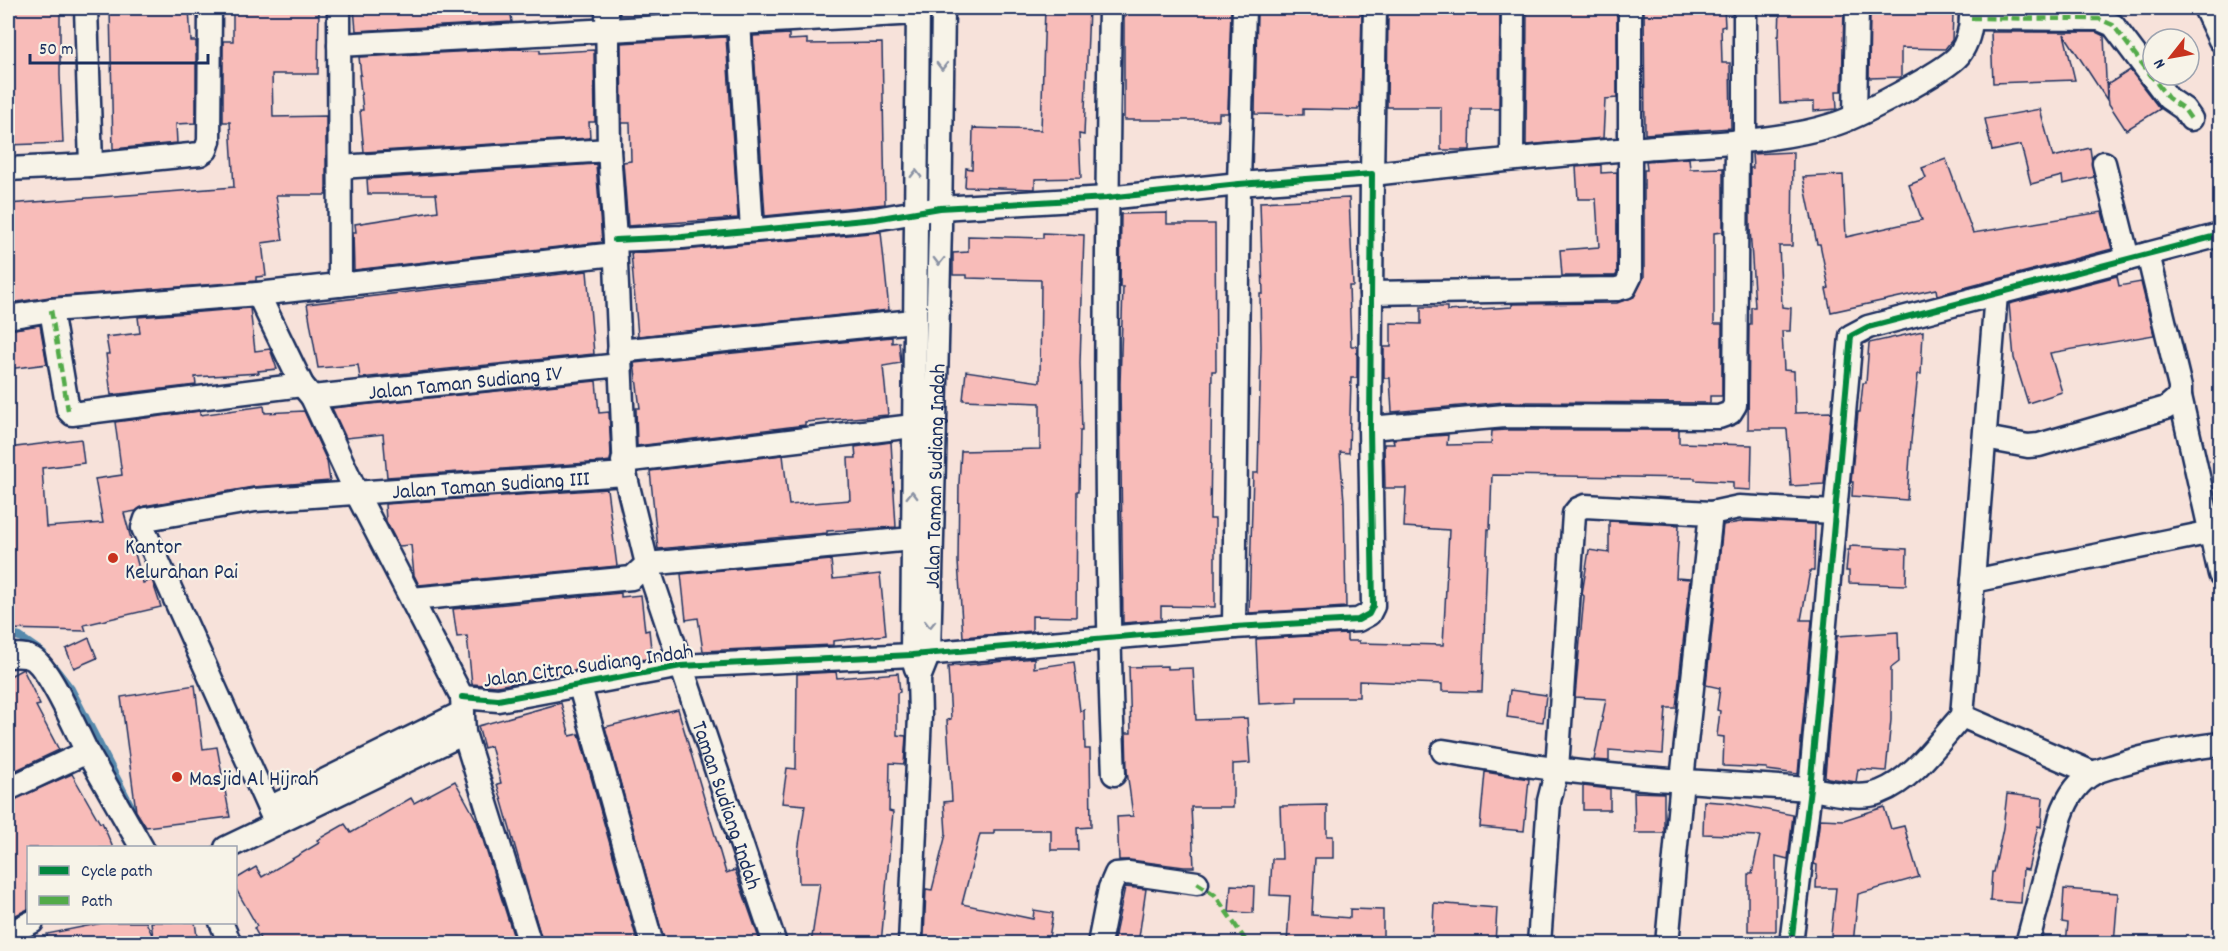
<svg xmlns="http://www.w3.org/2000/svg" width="2228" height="951" viewBox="0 0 2228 951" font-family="Dekko,sans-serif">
<rect width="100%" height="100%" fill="#f7e2da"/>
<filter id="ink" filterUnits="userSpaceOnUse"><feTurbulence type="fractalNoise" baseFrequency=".0167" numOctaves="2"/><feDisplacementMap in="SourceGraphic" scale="12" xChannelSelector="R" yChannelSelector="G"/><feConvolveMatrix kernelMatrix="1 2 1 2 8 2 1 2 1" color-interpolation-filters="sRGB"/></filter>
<g filter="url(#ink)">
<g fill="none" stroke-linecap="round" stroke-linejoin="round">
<g stroke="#5789ac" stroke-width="8">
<polyline points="8,634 20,637 43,653"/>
<polyline points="54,667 71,689 135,814"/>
</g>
</g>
<g fill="#f8bcb9" stroke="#1b2f5e" stroke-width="1.5">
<polygon points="8,8 60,8 60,75 63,143 8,145"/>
<polygon points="110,8 189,8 191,41 196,41 196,123 176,124 177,143 113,149"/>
<polygon points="233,8 319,8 318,74 272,74 273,117 326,116 326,195 276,195 283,240 262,243 266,276 256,277 256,281 50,297 10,303 8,271 8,204 234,187 230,122 223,122 223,41 233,41"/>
<polygon points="354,8 510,8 512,22 356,31"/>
<polygon points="662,8 773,8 662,14"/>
<polygon points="1045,8 1089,8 1084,135 1079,134 1081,178 1035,179 1035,189 965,187 966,168 972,169 973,128 1041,130"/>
<polygon points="1124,8 1231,8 1228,113 1219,113 1219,120 1124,120"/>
<polygon points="1257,8 1362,8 1360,108 1358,108 1358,110 1303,109 1303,115 1255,114"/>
<polygon points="1388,8 1500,8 1499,109 1471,109 1470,150 1441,150 1441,107 1387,107"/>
<polygon points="1527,8 1617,8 1617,98 1605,99 1603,138 1526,145"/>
<polygon points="1644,8 1724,8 1725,26 1721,27 1722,63 1730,63 1731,128 1645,134"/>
<polygon points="1780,8 1844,8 1842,91 1836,91 1837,109 1814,111 1814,102 1780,103 1778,36 1779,36"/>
<polygon points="1870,8 1951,8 1950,15 1953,15 1952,40 1945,49 1901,48 1901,77 1869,78"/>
<polygon points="1991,32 2096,32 2104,36 2107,100 2064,34 2075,80 1993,83"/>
<polygon points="789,34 789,40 807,39 807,44 882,43 885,204 765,216 753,36"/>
<polygon points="726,37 738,218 628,226 623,162 631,161 630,123 622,123 621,43"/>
<polygon points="515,49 540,50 540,53 594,50 595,122 589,122 590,138 364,152 360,110 363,110 359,75 361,75 359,57"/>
<polygon points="2130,70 2160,109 2126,130 2109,104 2107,85"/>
<polygon points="2040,109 2053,157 2090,148 2094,177 2063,184 2062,176 2031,184 2021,145 1992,151 1985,119"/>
<polygon points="1793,152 1792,246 1779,246 1782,307 1791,308 1790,331 1782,331 1784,370 1794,371 1795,413 1831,412 1824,484 1791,486 1787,429 1748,429 1749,324 1751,324 1751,307 1755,307 1750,228 1750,168 1753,168 1752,154"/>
<polygon points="1689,158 1690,169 1723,168 1723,232 1714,233 1714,324 1722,324 1722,396 1710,396 1710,403 1505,402 1392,412 1390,378 1384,378 1384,347 1391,347 1391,323 1421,324 1421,307 1447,307 1447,311 1512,307 1512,304 1617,303 1634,297 1644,277 1644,170 1647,170 1646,161"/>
<polygon points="1946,159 1973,233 2102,212 2112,249 1937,295 1936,289 1831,312 1826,289 1829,288 1820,244 1817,244 1803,177 1843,175 1846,237 1922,220 1909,185 1926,178 1922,168"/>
<polygon points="596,164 602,242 354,270 353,232 356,232 355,224 438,211 436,194 368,194 367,179"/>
<polygon points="1601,165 1601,173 1617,172 1617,274 1615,276 1562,276 1560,250 1599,247 1596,199 1578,199 1576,167"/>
<polygon points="1349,198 1353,286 1349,286 1351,346 1357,346 1357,378 1351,378 1349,453 1340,452 1344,501 1346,607 1249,613 1253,473 1258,473 1261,347 1260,294 1263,294 1260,202"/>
<polygon points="1167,213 1167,224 1215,224 1216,371 1212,371 1210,519 1215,519 1215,607 1161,606 1161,620 1123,623 1120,384 1123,287 1120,287 1121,214"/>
<polygon points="881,232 889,310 638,336 631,253 683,250"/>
<polygon points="1043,233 1084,235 1080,363 1082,431 1080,431 1079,491 1077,491 1076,617 1032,616 1032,631 963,637 958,562 959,483 961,451 1040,449 1040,403 963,400 966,371 1040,382 1041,280 967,278 967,275 953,275 953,253 968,252 968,236 1043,238"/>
<polygon points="587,271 594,354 360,378 358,365 318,368 307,304"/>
<polygon points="2117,276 2119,286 2141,282 2154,335 2050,353 2062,392 2028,403 2014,358 2009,304"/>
<polygon points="250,308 255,351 270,349 277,369 258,371 259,373 195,377 196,385 111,395 106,354 109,354 106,337 140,333 138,317"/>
<polygon points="40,325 47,364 8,369 8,330"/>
<polygon points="1923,331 1921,374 1918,374 1911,441 1907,500 1852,496 1853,482 1851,482 1858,412 1860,412 1863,383 1866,383 1869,343"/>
<polygon points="892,337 892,343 899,342 901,363 883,366 888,415 805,422 805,425 637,446 636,408 640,408 634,363"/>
<polygon points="596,381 599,413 609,412 611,456 610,461 603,462 387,477 383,434 346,438 332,408"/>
<polygon points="264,406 265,413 304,411 327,461 330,481 253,487 144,506 136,511 124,513 143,583 152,580 161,607 84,625 86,631 8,629 8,529 9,529 8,489 14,489 8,462 8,448 81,439 84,463 42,468 46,527 103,523 95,479 122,475 115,422 200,411 200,415"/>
<polygon points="1506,430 1679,430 1679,443 1752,445 1751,490 1733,489 1733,482 1695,480 1695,478 1492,475 1490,529 1488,529 1482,692 1442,691 1442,684 1359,681 1359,697 1297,697 1297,702 1259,704 1256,639 1347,634 1347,641 1359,641 1359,643 1443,645 1449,530 1404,527 1406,488 1385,488 1384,444 1394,444 1393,439 1448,435 1447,445 1491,444 1492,431"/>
<polygon points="891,442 896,527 827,531 827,533 658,549 650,471 783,455 789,505 850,500 848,458 856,458 855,447"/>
<polygon points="607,489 617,566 419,585 414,575 411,545 399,546 386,521 385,504"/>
<polygon points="1609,521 1679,525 1676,578 1690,579 1676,708 1666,708 1663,754 1609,750 1609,761 1594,760 1606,699 1575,697 1584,596 1582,594 1589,550 1609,553"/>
<polygon points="1746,521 1815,524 1814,571 1810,571 1801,620 1812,620 1798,774 1767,770 1767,768 1723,766 1724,737 1717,736 1720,711 1717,710 1720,688 1706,685 1723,525"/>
<polygon points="1850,546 1907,549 1906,585 1849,583 1849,571 1846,571 1848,550 1850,550"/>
<polygon points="831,560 833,579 880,574 886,635 833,641 833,645 703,651 698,618 686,620 681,574"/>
<polygon points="621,593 621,597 641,595 645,631 649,630 652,658 583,670 576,670 570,673 497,686 472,684 467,636 457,637 453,609"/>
<polygon points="1898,632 1899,662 1891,668 1891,720 1886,771 1858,769 1856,782 1828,778 1825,776 1837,636"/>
<polygon points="89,638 97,658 74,668 66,649"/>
<polygon points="1034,658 1034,668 1074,662 1080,711 1084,710 1085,749 1090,749 1091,827 1077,828 1078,850 1051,850 1051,830 994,830 994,834 980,834 962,904 1033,919 1034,910 1053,913 1048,944 947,944 947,940 924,937 926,889 932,890 946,834 944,802 952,801 947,720 951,719 948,667"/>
<polygon points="1167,666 1167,669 1193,668 1196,720 1247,718 1250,763 1233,764 1233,807 1191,807 1194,867 1184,867 1130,860 1119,860 1117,817 1133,816 1127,771 1126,733 1131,733 1129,667"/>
<polygon points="23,669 40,705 36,706 59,750 8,774 8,677"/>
<polygon points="836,672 837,678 898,673 900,692 897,693 897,735 906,736 904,764 890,763 889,811 893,812 881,944 811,944 820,883 799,883 798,851 805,805 782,803 787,768 796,769 797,674"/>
<polygon points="195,685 203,749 217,747 230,817 146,827 136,811 121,697"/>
<polygon points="1510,690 1546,695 1543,722 1507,717"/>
<polygon points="561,703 570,736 579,734 638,944 543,944 497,784 501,783 491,746 484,748 478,726"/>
<polygon points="678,709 726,873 735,870 761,944 665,944 605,727"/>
<polygon points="1485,772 1529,779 1524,831 1480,827"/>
<polygon points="72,774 100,823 102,822 113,848 28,848 28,909 8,919 8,802"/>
<polygon points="455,781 477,821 516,944 263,944 254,928 257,926 236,889 236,879 256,867 262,877 319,843 317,840 345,824 351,833 411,798 414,803"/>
<polygon points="1583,786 1610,789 1610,810 1583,810"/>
<polygon points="1634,792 1664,793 1664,833 1635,833"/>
<polygon points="2007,794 2043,798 2041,827 2038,826 2028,870 2023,869 2021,903 1990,901 1992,872 1994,872 2003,828"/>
<polygon points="1704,801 1731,803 1793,815 1788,859 1776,856 1776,931 1748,931 1748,874 1752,874 1760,836 1703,834"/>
<polygon points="1327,805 1327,836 1333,836 1333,858 1315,858 1312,915 1350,918 1350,909 1383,910 1383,944 1287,944 1290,896 1270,895 1272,859 1282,859 1280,806"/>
<polygon points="1884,807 1891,829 1904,826 1919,877 1858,894 1853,944 1830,944 1836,888 1816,888 1817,865 1814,864 1820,819 1844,820"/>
<polygon points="1231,885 1254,886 1253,913 1229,912"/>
<polygon points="1125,887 1146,889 1138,944 1113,944"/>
<polygon points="2064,889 2118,893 2114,944 2066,944 2068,923 2062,922"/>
<polygon points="1434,903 1497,908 1495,944 1432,944"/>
<polygon points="107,922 146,922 153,937 151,922 195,922 198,944 47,944 47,934"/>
</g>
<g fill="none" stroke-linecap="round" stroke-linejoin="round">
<g stroke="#1b2f5e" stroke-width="27">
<g id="minor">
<polyline points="86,8 91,165"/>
<polyline points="339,8 340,285"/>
<path id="s1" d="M607,8l2,142 6,90 10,234 22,90 128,380"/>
<path d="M1110,8c-4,255 -7,511 4,766"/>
<path d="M1375,8l-3,166c91,-10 181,-19 271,-26 60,-5 132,-5 189,-23 23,-6 114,-54 127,-70 10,-14 13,-31 12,-47"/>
<polyline points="2205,8 2220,40"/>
<polyline points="1971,18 2099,19 2113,25 2168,98 2184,109 2191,119"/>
<polyline points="739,22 752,230"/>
<polyline points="339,45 918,13"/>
<polyline points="1855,115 1857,8"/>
<polyline points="1745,140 1745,8"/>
<polyline points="1512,158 1513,8"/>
<polyline points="2104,163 2128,259"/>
<polyline points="340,167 609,150"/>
<polyline points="8,169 91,165 200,154 206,150 209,141 210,8"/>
<polyline points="1371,293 1617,289 1625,287 1630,277 1630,8"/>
<polyline points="258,294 302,385 312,397 357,494 462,697 464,733 530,944"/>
<polyline points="51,310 68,410 72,414 302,385"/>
<polyline points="8,317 51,310 258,294 615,254"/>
<polyline points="619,351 914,321"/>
<polyline points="2180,396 2220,574"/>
<path id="s2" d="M312,397l308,-32"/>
<polyline points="1370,428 1505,416 1719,417 1730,413 1735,405 1737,141"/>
<polyline points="1985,438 2028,446 2039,445 2166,408 2180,396 2180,387 2148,254"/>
<polyline points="623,461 913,426"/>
<polyline points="1973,581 2212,532"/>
<polyline points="412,599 632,578 647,564 912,539"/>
<polyline points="1234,627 1239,184 1244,8"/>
<path d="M8,656c9,-1 19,-2 27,4 17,14 41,70 52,92"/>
<polyline points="916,668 912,655 918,8"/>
<polyline points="579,683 652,944"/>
<polyline points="462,697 498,700 681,666 912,655 1234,627 1358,620 1369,614 1373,606 1370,428 1372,174 1239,184 1107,198 940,208 875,219 682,237 615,240"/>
<polyline points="1962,716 1996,294"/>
<path d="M1443,751c37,6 75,13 112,18 84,11 169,14 253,20 23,2 50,12 72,3 34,-13 58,-50 82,-76l131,57"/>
<polyline points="8,789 87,752 142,848"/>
<polyline points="269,808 463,712"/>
<path id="s3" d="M276,824l-133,-296 3,-9 109,-19 370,-26"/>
<polyline points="226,848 464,733"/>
<polyline points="221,922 230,944"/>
<polyline points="8,934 32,922"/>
<path id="s4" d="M910,944l10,-229 -1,-37 10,-25 11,-426 3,-219"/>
<polyline points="1099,944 1110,888 1116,874 1128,873 1197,883"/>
<polyline points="1539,944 1549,801 1557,769 1574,514 1578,509 1585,506 1711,513"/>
<polyline points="1667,944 1682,780 1711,513 1739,507 1835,512"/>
<polyline points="1791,944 1810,789 1851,336 1868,327 2220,235"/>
<path d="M2027,944l34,-128c6,-17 16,-34 33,-43 8,-4 18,-6 26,-9 33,-10 66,-16 100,-20"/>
</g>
</g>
<use href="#minor" stroke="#f7f3e8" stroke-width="22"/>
<g stroke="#52ab49" stroke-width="4.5" stroke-dasharray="9 4.5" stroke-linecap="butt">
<polyline points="1971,18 2099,19 2113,25 2168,98 2184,109 2191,119"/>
<polyline points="51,310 68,410"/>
<polyline points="1197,883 1215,895 1248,944"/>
</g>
<g stroke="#f7f3e8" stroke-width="10">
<g id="cycleway">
<polyline points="462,697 498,700 681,666 912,655 1234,627 1358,620 1369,614 1373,606 1370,428 1372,174 1239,184 1107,198 940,208 875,219 682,237 615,240"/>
<polyline points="1791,944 1810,789 1851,336 1868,327 2220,235"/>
</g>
</g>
<use href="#cycleway" stroke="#00873e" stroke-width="6"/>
</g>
<defs><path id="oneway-chevron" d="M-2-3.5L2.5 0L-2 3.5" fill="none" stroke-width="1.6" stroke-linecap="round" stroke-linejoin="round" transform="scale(1.5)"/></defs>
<g stroke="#8991a3">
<use href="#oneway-chevron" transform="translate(942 66) rotate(91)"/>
<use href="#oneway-chevron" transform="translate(916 174) rotate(-89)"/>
<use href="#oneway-chevron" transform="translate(939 261) rotate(91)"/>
<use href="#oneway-chevron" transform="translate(912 495) rotate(-89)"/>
<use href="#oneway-chevron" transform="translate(930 624) rotate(91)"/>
</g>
</g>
<g fill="#c8321e" stroke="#f7f3e8" stroke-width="2">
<circle cx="113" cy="558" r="6"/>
<circle cx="177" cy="777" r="6"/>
</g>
<g text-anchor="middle" stroke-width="4.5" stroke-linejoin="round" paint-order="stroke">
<g font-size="22" fill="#1b2f5e" stroke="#f7f3e8">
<text dy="8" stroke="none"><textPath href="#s2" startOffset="154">Jalan Taman Sudiang IV</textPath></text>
<text dy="8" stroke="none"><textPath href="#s4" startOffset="470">Jalan Taman Sudiang Indah</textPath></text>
<text dy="8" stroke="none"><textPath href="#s3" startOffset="681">Jalan Taman Sudiang III</textPath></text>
<text transform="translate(588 664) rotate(-8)" y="8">Jalan Citra Sudiang Indah</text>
<text dy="8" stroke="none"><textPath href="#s1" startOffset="813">Taman Sudiang Indah</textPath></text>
</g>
<g font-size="22" fill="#1b2f5e" stroke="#f7f3e8" text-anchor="start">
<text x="125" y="553">Kantor<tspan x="125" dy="25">Kelurahan Pai</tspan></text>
<text x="189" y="785">Masjid Al Hijrah</text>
</g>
</g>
<rect width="2228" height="951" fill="none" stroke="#f7f3e8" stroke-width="30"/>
<rect x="15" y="15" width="2198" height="921" fill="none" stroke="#1b2f5e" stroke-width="2" filter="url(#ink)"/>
<rect x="27" y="846" width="210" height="78" fill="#f7f3e8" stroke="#9fa5b1" stroke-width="1.5"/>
<rect x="39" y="866" width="30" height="9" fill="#00873e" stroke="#9fa5b1" stroke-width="1.5"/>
<text x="81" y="876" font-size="18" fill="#1b2f5e">Cycle path</text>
<rect x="39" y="896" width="30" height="9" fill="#52ab49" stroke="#9fa5b1" stroke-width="1.5"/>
<text x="81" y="906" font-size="18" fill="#1b2f5e">Path</text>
<g transform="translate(2171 57) rotate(239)"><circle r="28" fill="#f7f3e8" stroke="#9fa5b1" stroke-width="1.5"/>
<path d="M0-4.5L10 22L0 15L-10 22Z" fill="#c8321e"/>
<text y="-9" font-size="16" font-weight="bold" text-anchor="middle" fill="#1b2f5e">N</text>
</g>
<path d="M30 54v9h178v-9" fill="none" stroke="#1b2f5e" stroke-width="3"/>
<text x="39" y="54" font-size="18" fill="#1b2f5e" stroke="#f7f3e8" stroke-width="4.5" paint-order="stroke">50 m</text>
</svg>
